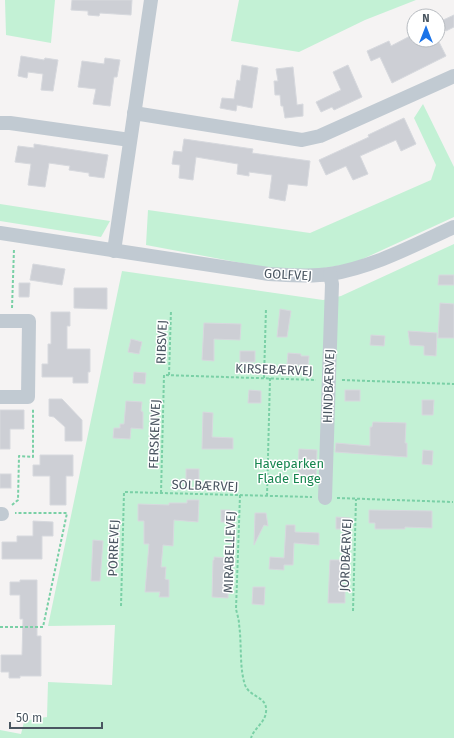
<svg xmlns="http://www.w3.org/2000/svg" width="454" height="738" viewBox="0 0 454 738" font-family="'Fira Sans',sans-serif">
<rect width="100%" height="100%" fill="#f5f3f3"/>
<g fill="#c3f1d5">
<polygon points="5,0 55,0 51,43 6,35"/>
<polygon points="239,0 416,0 365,20 299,52 231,41"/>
<polygon points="423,104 454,167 454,217 354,263 295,273 146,245 148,210 310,233 431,180 436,165 414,118"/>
<polygon points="0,204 110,221 101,237 0,221"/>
<polygon points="454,244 454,738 0,738 0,730 21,734 24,722 33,719 47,717 48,682 112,685 115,625 48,626 122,271 323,300 341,296"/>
</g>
<g fill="#cdcfd5" stroke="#d7d9de">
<polygon points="72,0 132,0 131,15 100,13 99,16 88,15 88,11 71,10"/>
<polygon points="454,15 454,27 446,31 441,21"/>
<polygon points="414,34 414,40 438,40 446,56 392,83 380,57 371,61 367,51 389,41 391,46"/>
<polygon points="21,56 44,60 45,58 58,60 53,91 41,90 43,74 28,72 27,78 18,76"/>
<polygon points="105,58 120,60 117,77 114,77 110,106 93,104 96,89 78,87 82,61 104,64"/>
<polygon points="242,65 258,68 252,108 237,105 236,111 220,108 222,98 234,99 237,80 240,81"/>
<polygon points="348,65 362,97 334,110 332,107 321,112 316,102 341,90 333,72"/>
<polygon points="293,67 297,105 303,104 303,116 285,118 283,106 281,106 280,95 275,95 274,81 278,81 276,69"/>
<polygon points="404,118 416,144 401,151 396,140 360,156 368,174 353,180 346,166 326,175 319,160 369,137 368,135"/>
<polygon points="184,139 253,149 252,153 310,161 307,186 288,184 285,201 269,198 272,175 249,172 249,176 237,174 238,164 196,157 193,180 179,178 180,165 172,164 174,151 182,152"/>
<polygon points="34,144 108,155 104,178 89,176 89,173 69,170 70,166 49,163 45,187 28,185 31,164 15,162 18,146 34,148"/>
<polygon points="33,264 65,269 62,285 30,280"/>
<polygon points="439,275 454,275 454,285 438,285"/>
<polygon points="19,283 30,283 29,297 19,297"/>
<polygon points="74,288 107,288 107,309 74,308"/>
<polygon points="440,303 454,304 454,338 438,338"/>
<polygon points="280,309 291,311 287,337 277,337"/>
<polygon points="51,312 70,312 70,326 67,326 67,349 90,349 90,372 88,372 88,383 73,383 73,377 42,377 42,364 48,364 48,344 51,344"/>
<polygon points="204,323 241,324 240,340 214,339 214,361 202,360"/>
<polygon points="408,331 437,333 436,356 424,355 424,346 410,345"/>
<polygon points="371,335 385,336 384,346 370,345"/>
<polygon points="131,339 142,342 139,354 128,352"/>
<rect x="240" y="351" width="15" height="11"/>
<polygon points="288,353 301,354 301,356 309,356 308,366 287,364"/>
<polygon points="134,372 146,373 145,384 133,383"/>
<polygon points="249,390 261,391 261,403 248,403"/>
<rect x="345" y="390" width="15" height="11"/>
<polygon points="49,399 62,399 82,420 82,441 65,441 65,427 54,417 49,416"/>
<polygon points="422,400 434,400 433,415 422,415"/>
<polygon points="126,401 142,402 141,411 143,412 143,429 131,428 130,439 113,438 114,428 120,428 120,424 124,424"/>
<polygon points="0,410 24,410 24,429 10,429 10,449 0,449"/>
<polygon points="203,412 213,413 212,437 233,438 233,449 202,449"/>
<polygon points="373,422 406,423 405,443 407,443 407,457 335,452 336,443 370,446 370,427 372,427"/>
<polygon points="299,449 317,450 316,477 298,476"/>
<polygon points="423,450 433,451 432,465 422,464"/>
<polygon points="40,455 73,455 73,476 66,476 66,505 50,505 50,476 33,476 33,465 40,465"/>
<rect x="186" y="469" width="13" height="11"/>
<rect x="0" y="474" width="11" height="14"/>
<polygon points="187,500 199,500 198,522 174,520 173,546 163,545 161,567 166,567 165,579 169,580 169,597 159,597 160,592 145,592 149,544 144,544 144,521 138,521 138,504 169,505 169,503 187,503"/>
<rect x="221" y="510" width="9" height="12"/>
<polygon points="369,510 432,511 432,528 405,527 405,529 375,529 375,523 369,523"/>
<polygon points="255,513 266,513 268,526 264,525 254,545"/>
<polygon points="336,517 350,518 350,529 336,529"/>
<polygon points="33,521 53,522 53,536 42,536 42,559 2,559 2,542 17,542 17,536 33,536"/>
<polygon points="286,525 295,525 295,532 319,533 319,545 294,543 293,565 284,565 284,570 269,569 270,557 284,558"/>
<polygon points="93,540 103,541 100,581 91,581"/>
<polygon points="214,557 229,558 228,598 212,597 213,560 214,560"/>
<polygon points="330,560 345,560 345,570 340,570 340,589 345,589 345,603 328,603"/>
<polygon points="20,580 37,580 37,636 41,636 41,676 20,676 20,678 9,678 9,672 1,672 1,655 22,655 23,619 20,619 20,595 10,595 10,582 20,582"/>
<polygon points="253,587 265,587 264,605 252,604"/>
</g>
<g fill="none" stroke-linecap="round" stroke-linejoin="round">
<g stroke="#7ad0a6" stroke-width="2" stroke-dasharray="3 2" stroke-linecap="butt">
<polyline points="12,308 14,249"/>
<polyline points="169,375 171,310"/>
<polyline points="264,378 266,308"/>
<polyline points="342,380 454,384"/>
<polyline points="161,493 164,375 316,380"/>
<path d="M240,495l-4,114c1,5 3,10 3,15 3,20 0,42 6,61 5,13 23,11 21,27 -1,11 -12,16 -15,26"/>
<polyline points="267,496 270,378"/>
<polyline points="337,498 453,502"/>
<polyline points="12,505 18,500 19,456 33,457 33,408"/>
<polyline points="121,606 124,492 312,497"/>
<polyline points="353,611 356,499"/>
<polyline points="0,627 43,627 67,513 15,513"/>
</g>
<g stroke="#c1cad2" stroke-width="14">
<polyline points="134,113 302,140 320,136 454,76"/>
<polyline points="0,123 10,123 130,140"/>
<path d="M0,233l269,41c20,1 41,3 61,0 44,-7 84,-29 124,-47"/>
<polyline points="114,251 151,0"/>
<polyline points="0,321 29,321 28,397 0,397"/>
<polyline points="325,498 332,284 330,274"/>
<polyline points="0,514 2,514"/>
</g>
</g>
<g text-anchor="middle" stroke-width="3" stroke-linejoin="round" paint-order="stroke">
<g font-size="13" fill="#4a5661" stroke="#fff">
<text transform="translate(288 274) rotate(3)" y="5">GOLFVEJ</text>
<text transform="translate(161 342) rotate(-88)" y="5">RIBSVEJ</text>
<text transform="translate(274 369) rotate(2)" y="5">KIRSEBÆRVEJ</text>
<text transform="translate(328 386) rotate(-88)" y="5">HINDBÆRVEJ</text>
<text transform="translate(154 434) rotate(-88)" y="5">FERSKENVEJ</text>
<text transform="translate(205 485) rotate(2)" y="5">SOLBÆRVEJ</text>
<text transform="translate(113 548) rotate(-88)" y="5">PORREVEJ</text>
<text transform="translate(229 552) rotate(-88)" y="5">MIRABELLEVEJ</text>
<text transform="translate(345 555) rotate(-88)" y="5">JORDBÆRVEJ</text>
</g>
<g font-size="13" fill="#17864f" stroke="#fff">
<text x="289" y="468">Haveparken<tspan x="289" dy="15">Flade Enge</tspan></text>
</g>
</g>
<g transform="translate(426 28)"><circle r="19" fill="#ffffff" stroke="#b7bbc0"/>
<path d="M0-3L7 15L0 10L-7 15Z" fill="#1a73e8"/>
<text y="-6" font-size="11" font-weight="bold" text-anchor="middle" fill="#4a5661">N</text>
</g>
<path d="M10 722v6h92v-6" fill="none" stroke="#4a5661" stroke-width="2"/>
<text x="16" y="722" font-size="12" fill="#4a5661" stroke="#ffffff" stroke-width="3" paint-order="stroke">50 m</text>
</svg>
